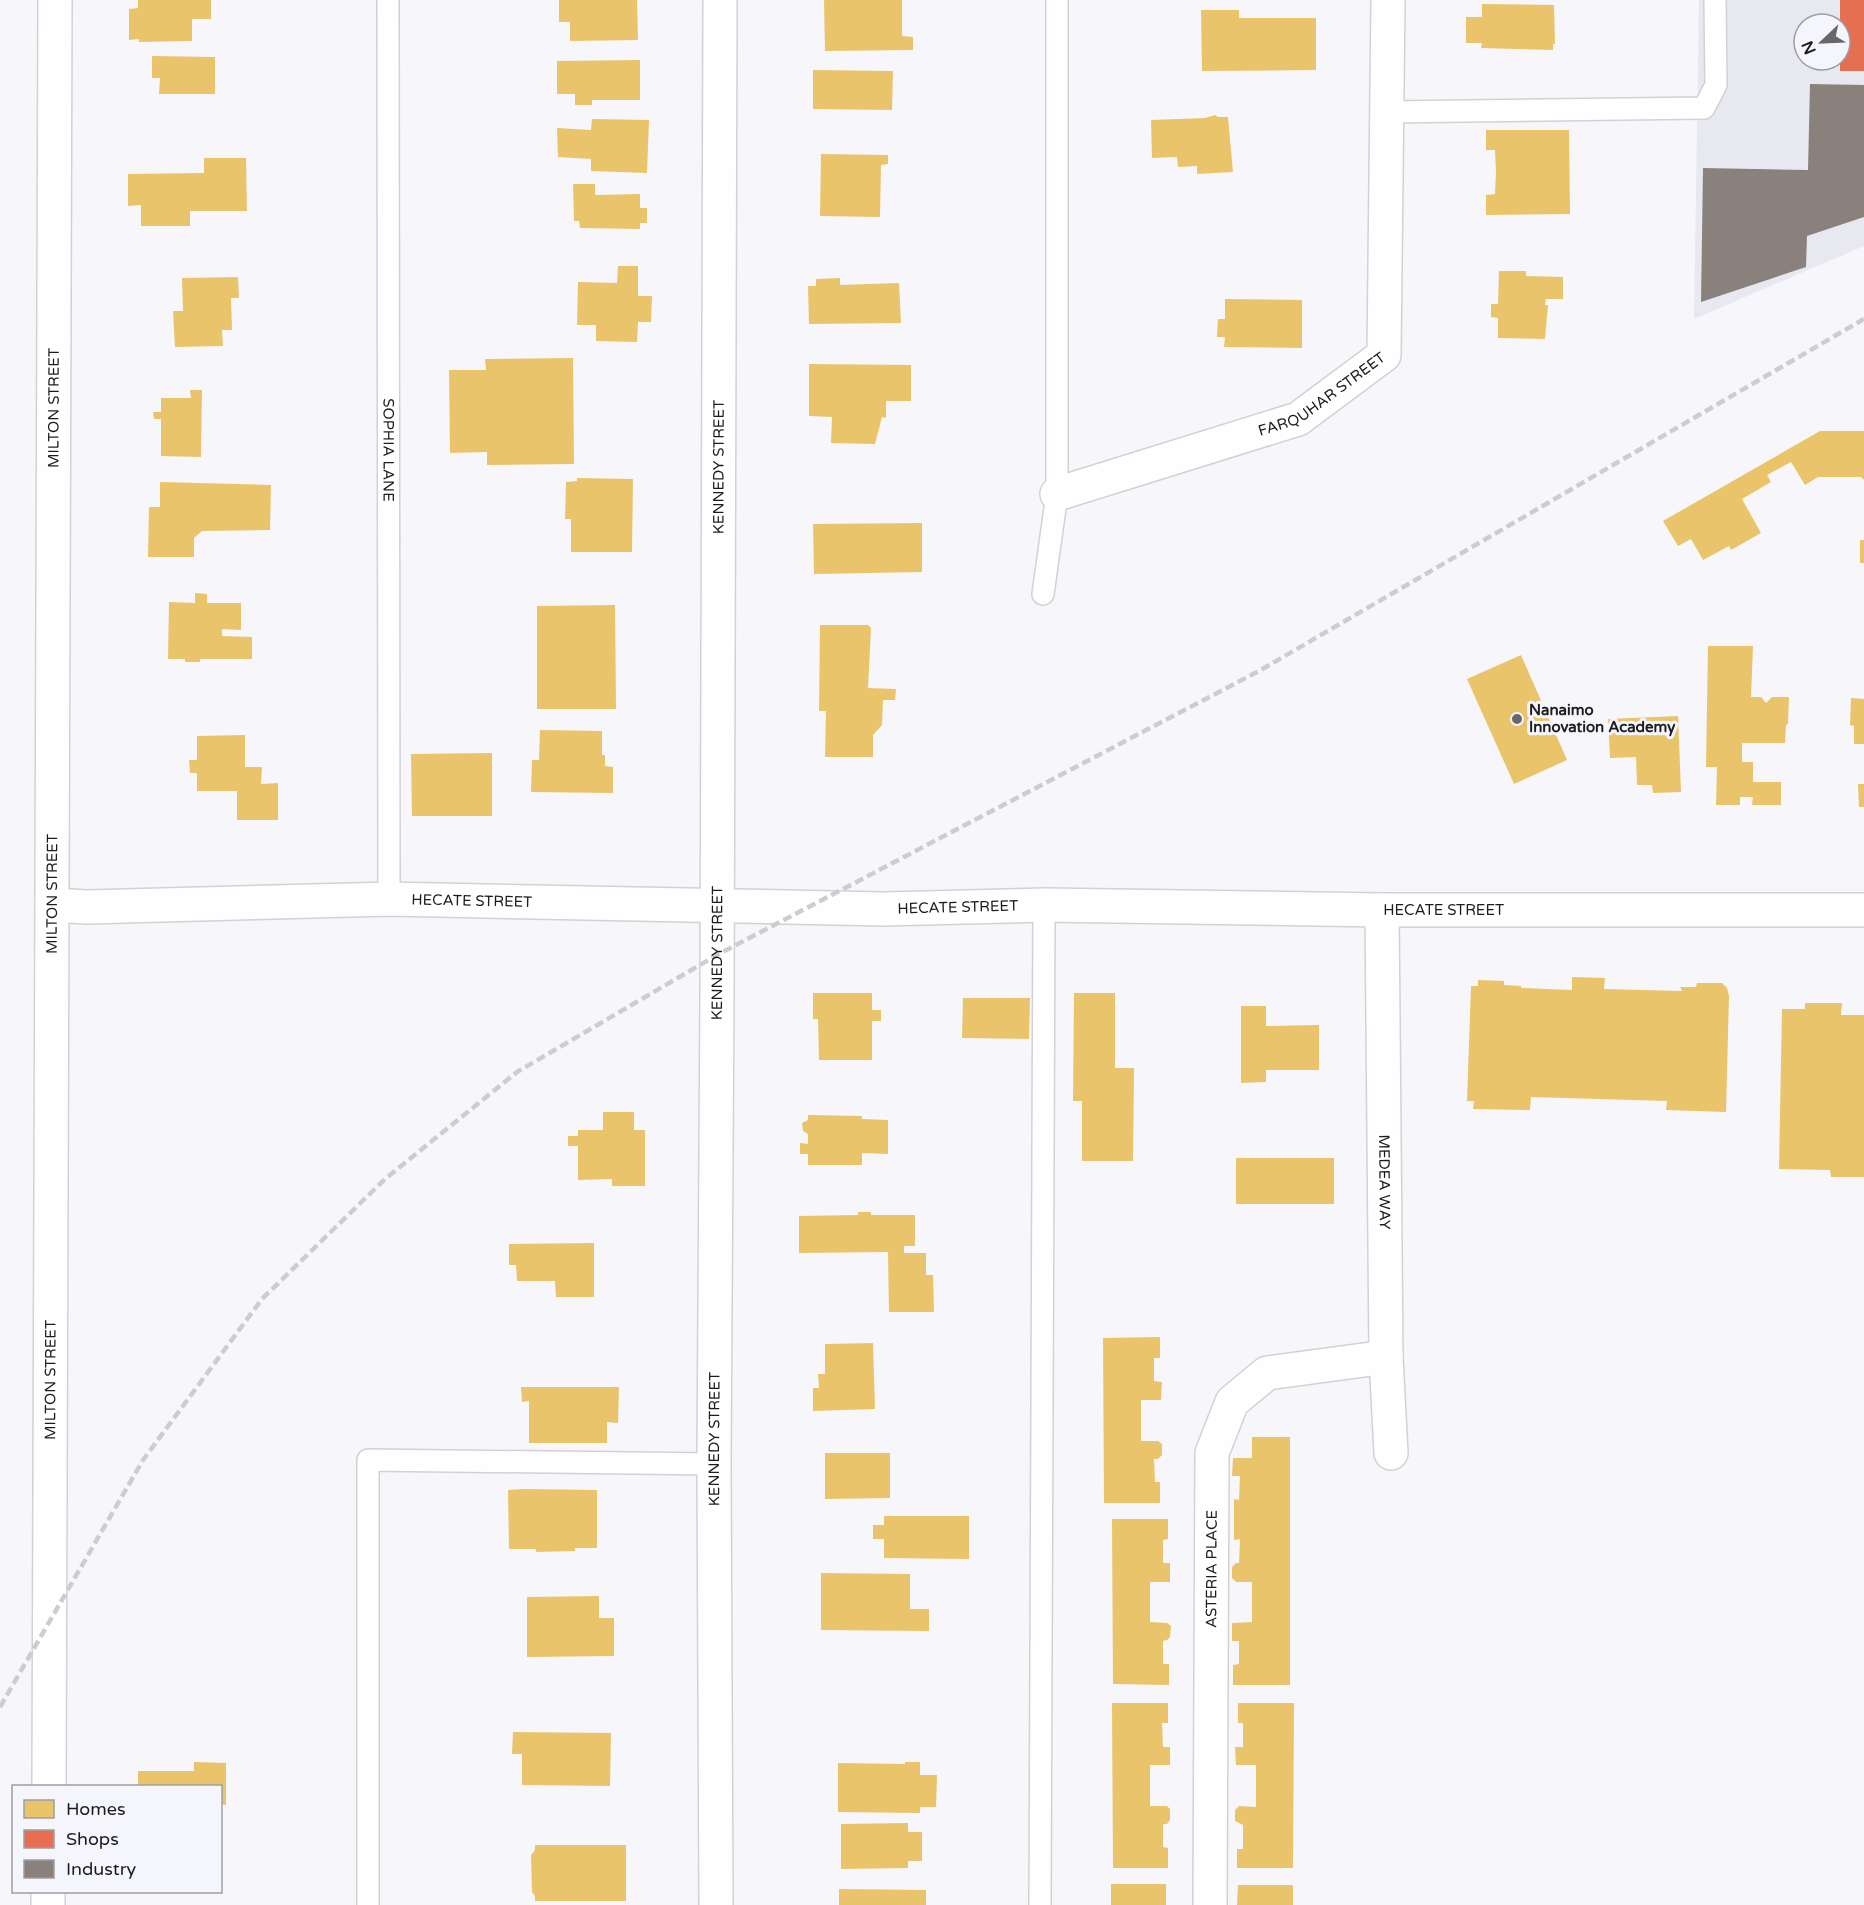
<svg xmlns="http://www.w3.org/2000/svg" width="1864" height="1905" viewBox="0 0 1864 1905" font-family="'Varela Round',sans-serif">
<rect width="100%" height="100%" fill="#f6f6fb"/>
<path fill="#e8e8f1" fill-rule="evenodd" d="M1699,0h165v246l-170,73zM1804,24h36v36h-36z"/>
<g fill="#e9c46a">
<polygon points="138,0 211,0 211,19 192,19 192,41 139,42 139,39 129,40 129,9 138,8"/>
<polygon points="559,0 637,0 638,40 570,41 570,22 559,22"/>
<polygon points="824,0 902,0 902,36 913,37 913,50 825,51"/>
<polygon points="1482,4 1554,5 1555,44 1553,44 1553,50 1481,48 1482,43 1466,43 1466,17 1482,17"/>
<polygon points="1201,10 1239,10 1239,18 1316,18 1316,70 1202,71"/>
<polygon points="152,56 215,57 215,94 159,94 160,78 152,78"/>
<polygon points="640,60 640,100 592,100 592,105 575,105 575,94 557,94 557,61"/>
<polygon points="813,70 893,71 892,110 813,109"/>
<polygon points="1215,115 1218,117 1228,117 1233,172 1197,174 1197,166 1178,167 1177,157 1152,158 1151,120 1205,118"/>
<polygon points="592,119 649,120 647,173 591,171 591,159 558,157 557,128 591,130"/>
<polygon points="1486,130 1569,130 1570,214 1486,215 1486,195 1495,194 1496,172 1495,150 1486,150"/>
<polygon points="821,154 888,155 888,164 881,165 880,217 820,216"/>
<polygon points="204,158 246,158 247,211 190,211 190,226 141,226 141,205 128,206 128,174 204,173"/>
<polygon points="573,184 595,184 595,195 640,194 640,208 647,208 647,223 640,223 640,229 580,228 579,221 574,221"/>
<polygon points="618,266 638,266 638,296 652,296 651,322 638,322 637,342 596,341 596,325 577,325 578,282 617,283"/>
<polygon points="1499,271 1526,271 1526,276 1563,277 1563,299 1546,299 1545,305 1548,305 1545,339 1498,338 1498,318 1491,317 1491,304 1498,304"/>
<polygon points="238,277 239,298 231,298 232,330 222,330 223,346 175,347 173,311 183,311 182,278"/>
<polygon points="840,278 840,285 899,283 901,323 809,324 808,286 816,286 816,279"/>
<polygon points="1225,299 1302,300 1302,348 1224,347 1225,337 1217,337 1218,319 1225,319"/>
<polygon points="573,358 574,464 487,465 487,452 450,453 449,370 486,370 485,359"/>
<polygon points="809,364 911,365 911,401 886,401 886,418 882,417 875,444 831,443 832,417 809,416"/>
<polygon points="190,390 202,390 201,457 161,456 161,419 154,419 153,412 161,412 161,398 191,398"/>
<polygon points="1820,431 1864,431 1864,480 1861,477 1818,477 1805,485 1791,462 1767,475 1771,482 1742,499 1761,533 1731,550 1729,546 1703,560 1691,539 1678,546 1663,521"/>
<polygon points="577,478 633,479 632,552 571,552 571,519 565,519 566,482 577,481"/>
<polygon points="160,482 271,485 270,530 202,531 194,538 194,557 148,557 149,507 160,507"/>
<polygon points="922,523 922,572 814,574 813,524"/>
<rect x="1860" y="540" width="4" height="23"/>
<polygon points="195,593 207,594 207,603 241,603 241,630 222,629 222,636 252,637 252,659 200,659 200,662 185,662 185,659 168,659 169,602 195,603"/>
<polygon points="615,605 616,709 537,709 537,606"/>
<polygon points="820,625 868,625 871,628 868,688 896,689 895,700 883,700 882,725 873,735 873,757 825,757 826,711 819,711"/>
<polygon points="1708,646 1753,646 1751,697 1761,697 1766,703 1772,697 1789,697 1788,724 1786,725 1785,743 1742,743 1742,762 1753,762 1753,782 1781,782 1781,805 1752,805 1753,797 1740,797 1740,805 1716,805 1717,767 1706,767"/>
<polygon points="1521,655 1567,760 1514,784 1467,679"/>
<polygon points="1851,698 1864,699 1864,744 1854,744 1854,726 1850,725"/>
<polygon points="1678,716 1681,792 1653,793 1652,785 1637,785 1636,757 1610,758 1608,719"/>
<polygon points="540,730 602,731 602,755 605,755 605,766 613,767 613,793 531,792 532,760 539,760"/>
<polygon points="245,735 245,767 262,767 261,784 278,783 278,820 237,820 237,791 197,791 197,773 190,773 189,760 197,760 197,736"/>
<polygon points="492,753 492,816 412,816 411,754"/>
<polygon points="1858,784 1864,784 1864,807 1859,807"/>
<polygon points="1572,977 1605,978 1604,989 1682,991 1680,987 1696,987 1697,983 1722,983 1727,988 1729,996 1726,1112 1666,1110 1667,1101 1531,1097 1530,1110 1473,1109 1474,1101 1467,1101 1471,986 1478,986 1478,980 1504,981 1504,985 1521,986 1521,988 1572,990"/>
<polygon points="813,993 872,993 872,1010 881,1010 881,1021 872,1021 872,1060 819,1060 818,1019 813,1019"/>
<polygon points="1074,993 1115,993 1115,1068 1134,1068 1133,1161 1082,1161 1082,1101 1073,1101"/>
<polygon points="963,998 1030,998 1029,1039 962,1038"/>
<polygon points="1805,1003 1842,1003 1841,1015 1864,1015 1864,1177 1831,1177 1830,1170 1779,1169 1782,1009 1805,1009"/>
<polygon points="1241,1006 1266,1006 1266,1026 1319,1025 1319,1070 1266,1070 1266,1082 1241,1083"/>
<polygon points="603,1112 634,1112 634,1130 645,1130 645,1186 612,1186 612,1179 578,1180 578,1146 568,1146 568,1136 578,1136 578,1130 603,1130"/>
<polygon points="808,1115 862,1116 862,1119 888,1120 888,1154 862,1153 862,1165 808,1165 808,1154 800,1154 800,1143 808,1144 808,1134 803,1131 802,1123 808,1120"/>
<rect x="1236" y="1158" width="98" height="46"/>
<polygon points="858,1212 871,1212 871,1215 915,1215 915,1246 904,1246 904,1253 926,1253 926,1275 933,1275 934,1312 889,1312 888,1252 799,1253 799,1216 858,1215"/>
<polygon points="594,1243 594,1297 556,1297 555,1281 517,1281 516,1265 509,1265 509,1244"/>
<polygon points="1160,1337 1160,1358 1154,1358 1154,1381 1162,1382 1161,1400 1141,1400 1141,1441 1158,1441 1162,1444 1162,1455 1158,1459 1154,1459 1155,1482 1160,1482 1160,1503 1104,1503 1103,1338"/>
<polygon points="873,1343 875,1409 813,1411 813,1388 819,1388 818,1374 825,1374 825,1344"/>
<polygon points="521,1387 619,1387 618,1423 607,1422 607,1443 529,1443 529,1401 522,1402"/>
<polygon points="1252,1437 1290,1437 1290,1685 1233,1685 1233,1665 1239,1664 1239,1641 1232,1641 1232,1623 1252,1622 1252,1582 1236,1582 1232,1578 1232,1567 1236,1563 1239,1563 1240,1539 1234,1540 1234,1499 1239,1500 1240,1476 1232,1476 1233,1458 1252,1458"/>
<polygon points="825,1453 890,1453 890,1498 825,1499"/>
<polygon points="525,1489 597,1490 597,1548 575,1548 575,1551 536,1552 536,1549 509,1549 508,1490"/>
<polygon points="884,1516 969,1516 969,1559 884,1558 884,1539 873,1539 873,1525 884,1525"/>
<polygon points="1112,1519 1168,1519 1168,1539 1163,1540 1163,1563 1170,1563 1170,1582 1150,1582 1150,1622 1167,1623 1171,1626 1170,1637 1167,1640 1163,1641 1163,1664 1169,1664 1169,1685 1113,1684"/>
<polygon points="821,1573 910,1574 910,1609 929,1609 929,1631 821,1630"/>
<polygon points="599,1596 599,1618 614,1618 614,1656 527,1657 527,1597"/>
<polygon points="1112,1703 1168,1703 1168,1723 1162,1723 1163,1747 1170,1747 1170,1765 1150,1765 1150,1806 1167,1806 1170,1809 1170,1820 1167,1824 1163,1824 1163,1847 1168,1848 1168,1868 1113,1868"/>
<polygon points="1238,1703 1294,1703 1293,1868 1237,1868 1237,1849 1243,1849 1243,1825 1235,1821 1235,1810 1239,1806 1256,1807 1256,1765 1236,1765 1235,1747 1243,1747 1243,1723 1238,1723"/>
<polygon points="513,1732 611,1733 610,1786 522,1785 522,1754 512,1754"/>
<polygon points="194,1762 226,1763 226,1805 220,1804 220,1786 138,1786 138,1771 194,1771"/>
<polygon points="905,1762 920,1762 920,1775 937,1775 936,1807 920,1807 920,1813 838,1812 838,1763 905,1764"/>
<polygon points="908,1823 908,1832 922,1832 922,1861 908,1861 908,1868 841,1869 841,1824"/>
<polygon points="535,1845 626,1845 626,1901 535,1901 535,1896 532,1892 531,1855 535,1850"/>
<rect x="1111" y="1884" width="55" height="21"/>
<polygon points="1238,1885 1293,1885 1293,1905 1237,1905"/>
<polygon points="839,1889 926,1890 926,1905 839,1905"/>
</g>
<rect fill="#e76f51" x="1840" y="0" width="24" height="71"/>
<polygon fill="#8a817c" points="1810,84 1864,85 1864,217 1807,236 1806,267 1701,302 1703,168 1808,170"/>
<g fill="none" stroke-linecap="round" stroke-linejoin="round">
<g stroke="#d2d2d6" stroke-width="24">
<g id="service">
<path id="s1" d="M388,0l1,899"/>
<polyline points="1387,112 1704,108 1716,85 1715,0"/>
<polyline points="1043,594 1057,494 1057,0"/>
<polyline points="368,1905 368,1460 714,1464"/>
<polyline points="1040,1905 1044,905"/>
</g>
</g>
<g stroke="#d2d2d6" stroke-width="36">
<g id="minor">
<path id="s2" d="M1057,494l241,-75 86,-64 4,-355"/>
<path id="s3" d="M52,905l35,2 302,-8 494,10 161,-4 338,5h482"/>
<path id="s4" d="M1382,910l4,447 5,96"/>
<path id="s5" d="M716,1905l-2,-441 3,-470 3,-994"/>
<path id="s6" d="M1210,1905l2,-452 20,-51 35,-29 119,-16"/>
</g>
</g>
<g stroke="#d2d2d6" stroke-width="36">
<g id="tertiary">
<path id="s7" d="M49,1786l6,-1786"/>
<polyline points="48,1905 48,1892"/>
</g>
</g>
<use href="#service" stroke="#fefefe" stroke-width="21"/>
<use href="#minor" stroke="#fefefe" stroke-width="33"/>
<use href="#tertiary" stroke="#fefefe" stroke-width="33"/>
<polyline stroke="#cdcdce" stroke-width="4.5" stroke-dasharray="9 4.5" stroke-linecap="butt" points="0,1707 143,1460 262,1299 385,1179 517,1072 717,955 1259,671 1864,319"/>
</g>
<circle fill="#68686b" stroke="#f5f5fc" stroke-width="2" cx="1517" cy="719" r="6"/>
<g text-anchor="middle" stroke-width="6" stroke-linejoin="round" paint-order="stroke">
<g font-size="15" fill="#1c1c1e" stroke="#f5f5fc">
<text dy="5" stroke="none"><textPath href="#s2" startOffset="285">FARQUHAR STREET</textPath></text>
<text dy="5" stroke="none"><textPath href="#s7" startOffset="1378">MILTON STREET</textPath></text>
<text dy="5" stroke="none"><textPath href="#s1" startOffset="450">SOPHIA LANE</textPath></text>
<text dy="5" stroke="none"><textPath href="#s5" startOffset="1438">KENNEDY STREET</textPath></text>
<text dy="5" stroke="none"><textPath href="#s7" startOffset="892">MILTON STREET</textPath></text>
<text dy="5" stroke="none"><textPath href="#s3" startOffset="420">HECATE STREET</textPath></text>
<text dy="5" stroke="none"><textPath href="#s3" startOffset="906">HECATE STREET</textPath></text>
<text dy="5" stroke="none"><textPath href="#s3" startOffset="1392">HECATE STREET</textPath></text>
<text dy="5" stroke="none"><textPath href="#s5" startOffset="952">KENNEDY STREET</textPath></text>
<text dy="5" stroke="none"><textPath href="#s4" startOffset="272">MEDEA WAY</textPath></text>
<text dy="5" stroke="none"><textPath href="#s7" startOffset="406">MILTON STREET</textPath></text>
<text dy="5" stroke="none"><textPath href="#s5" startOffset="466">KENNEDY STREET</textPath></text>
<text dy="5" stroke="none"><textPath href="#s6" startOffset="336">ASTERIA PLACE</textPath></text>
</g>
<g font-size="15" font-weight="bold" fill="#1c1c1e" stroke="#f5f5fc" text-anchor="start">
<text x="1529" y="715">Nanaimo<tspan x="1529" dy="17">Innovation Academy</tspan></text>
</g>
</g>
<rect x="12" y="1785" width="210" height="108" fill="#f5f5fc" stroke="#9e9ea3" stroke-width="1.5"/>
<rect x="24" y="1800" width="30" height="18" fill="#e9c46a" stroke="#9e9ea3" stroke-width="1.5"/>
<text x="66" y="1815" font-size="18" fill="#1c1c1e">Homes</text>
<rect x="24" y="1830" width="30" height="18" fill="#e76f51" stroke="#9e9ea3" stroke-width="1.5"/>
<text x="66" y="1845" font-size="18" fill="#1c1c1e">Shops</text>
<rect x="24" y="1860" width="30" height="18" fill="#8a817c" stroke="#9e9ea3" stroke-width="1.5"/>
<text x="66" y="1875" font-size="18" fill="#1c1c1e">Industry</text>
<g transform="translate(1822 42) rotate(247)"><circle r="28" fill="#f5f5fc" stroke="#9e9ea3" stroke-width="1.5"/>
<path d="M0-4.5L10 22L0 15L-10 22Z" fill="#68686b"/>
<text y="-9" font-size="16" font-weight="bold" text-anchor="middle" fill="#1c1c1e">N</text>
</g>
</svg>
